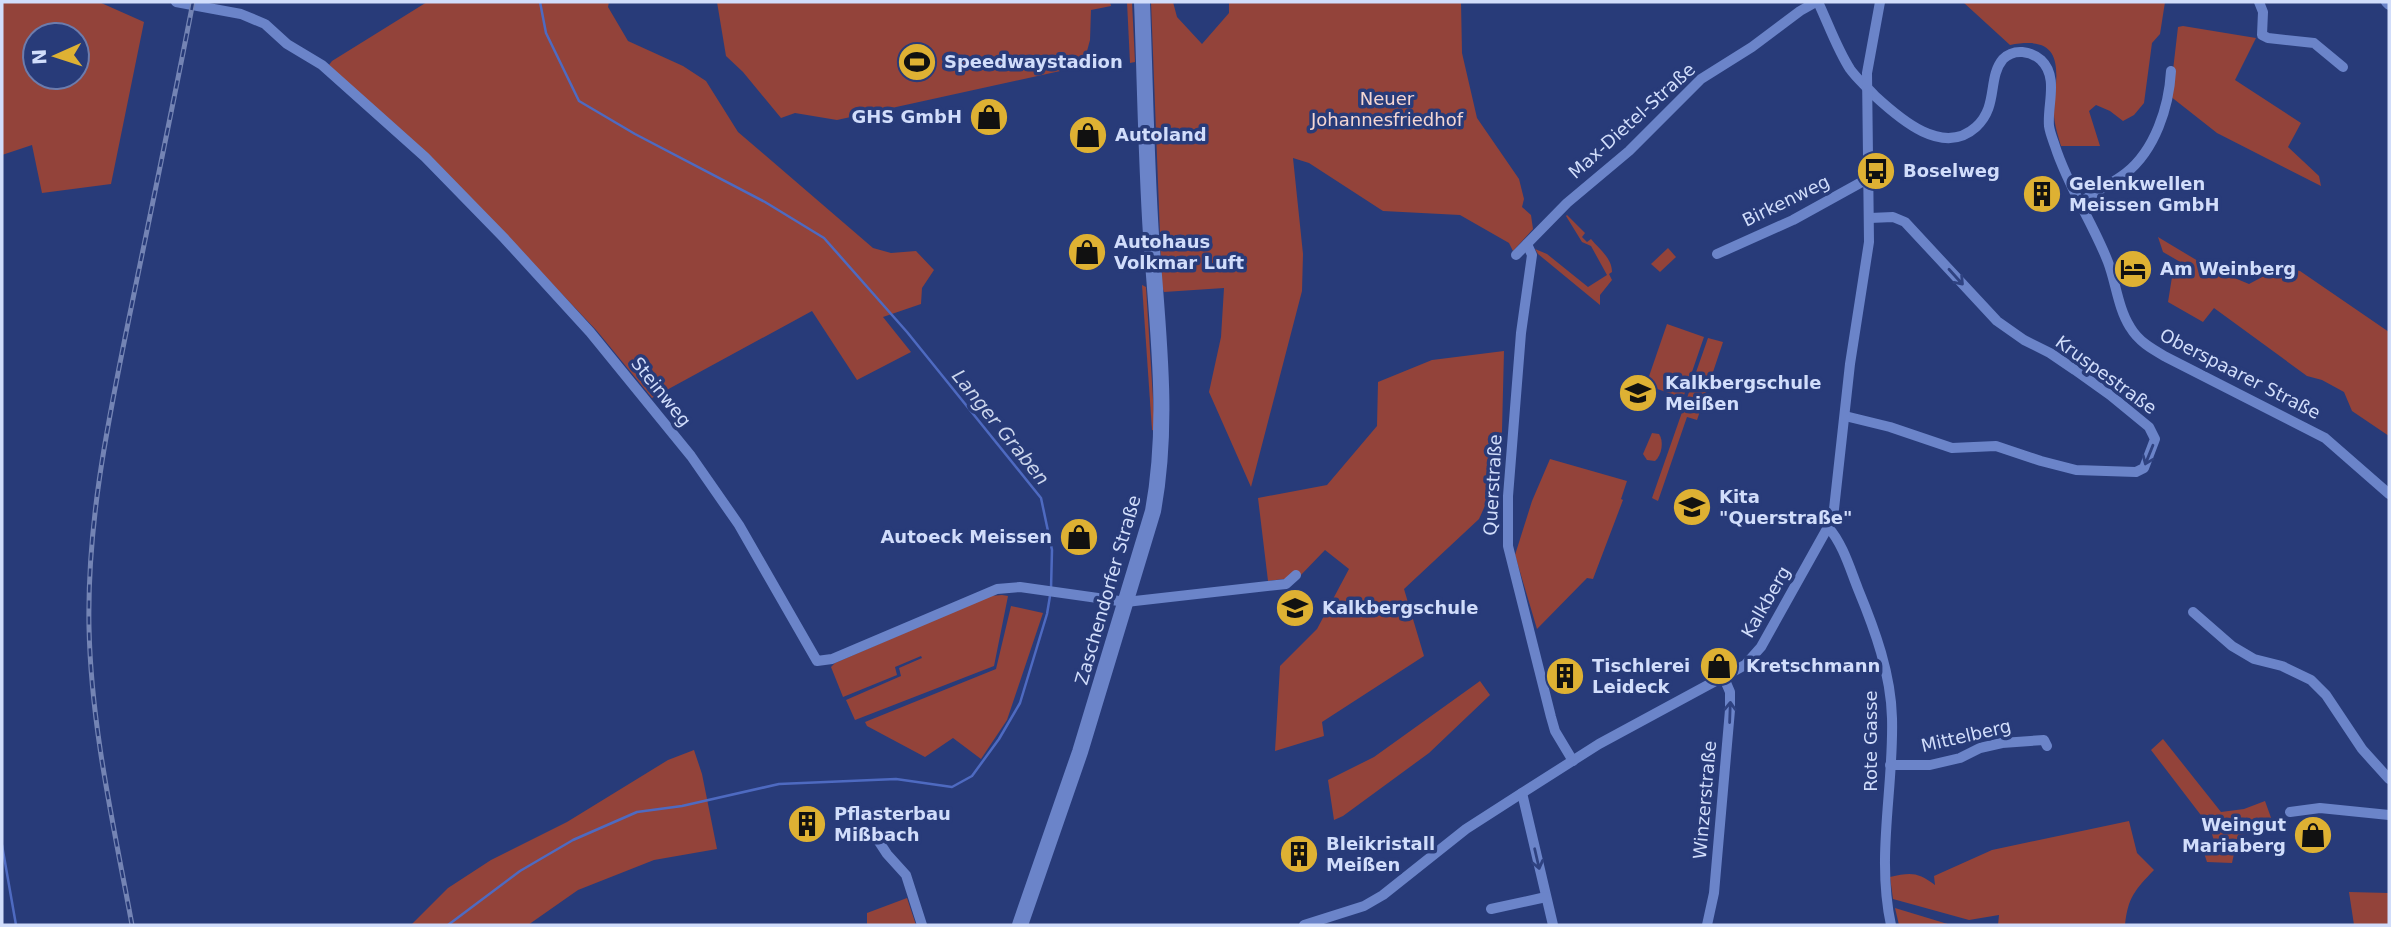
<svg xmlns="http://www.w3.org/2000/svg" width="2391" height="927" viewBox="0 0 2391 927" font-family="'DejaVu Sans',sans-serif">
<rect width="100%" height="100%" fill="#283b79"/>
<g fill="#93433a" fill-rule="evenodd">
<path d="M2,2h97l45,20 -33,162 -69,9 -10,-48 -30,10zM35,35h42v42h-42z"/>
<polygon points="427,2 609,2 608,7 628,41 683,66 706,81 738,132 873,248 891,253 916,251 934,270 922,288 921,304 883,317 911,352 857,380 812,311 652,398 597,331 505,234 329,65 332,61"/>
<polygon points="717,2 1110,2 1111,6 1091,10 1090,40 1083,66 837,120 795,113 781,118 743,72 726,56"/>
<polygon points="1127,2 1132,2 1135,62 1130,63"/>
<polygon points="1151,2 1173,2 1177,17 1202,44 1229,13 1229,2 1461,2 1462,53 1477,118 1519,179 1524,199 1522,207 1531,215 1533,229 1513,251 1509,243 1460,215 1383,211 1309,163 1293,158 1303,254 1302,291 1251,487 1209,392 1221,337 1224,288 1164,292 1162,286"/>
<path d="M1963,2h202l-5,32 -8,9 -8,60 -10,12 -11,6 -13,-10 -14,-6 -7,6 11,35h-39c-3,-11 -7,-22 -7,-33 1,-36 16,-80 -44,-68z"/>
<polygon points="2183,26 2256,38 2235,80 2301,123 2288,147 2319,176 2321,186 2217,133 2170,96 2178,27"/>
<path d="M1567,215l18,18 -3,4 5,5 4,-3c8,10 21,19 21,33l-3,2 3,6 -12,15v10l-62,-51 -3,-5 12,5 41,33 19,-12 -16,-29 -9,-4 -16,-26z"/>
<polygon points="2158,237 2208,267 2249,284 2281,267 2300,271 2389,332 2389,436 2352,411 2344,392 2322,380 2307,376 2214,308 2203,322 2168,302 2172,277 2182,263 2163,252"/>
<polygon points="1668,248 1676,257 1660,272 1651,264"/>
<polygon points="1142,285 1146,287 1155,431 1152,430"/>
<polygon points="1667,324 1704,337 1683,398 1646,385"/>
<polygon points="1708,338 1723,342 1697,420 1687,417 1658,501 1652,498"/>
<polygon points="1504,351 1501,470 1479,519 1404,589 1424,656 1322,722 1324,736 1275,751 1280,666 1317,629 1349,569 1325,550 1299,577 1268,581 1258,498 1327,485 1377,426 1378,382 1432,360"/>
<path d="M1652,433l7,1c5,7 3,21 -4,27l-8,-1 -4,-6z"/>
<polygon points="1550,459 1627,481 1621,499 1623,500 1593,579 1587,578 1537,629 1515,555 1532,501"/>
<polygon points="1002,595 1008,596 994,666 855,720 846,700 901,676 899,668 922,658 921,656 895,667 897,675 843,697 831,667 835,663 990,596"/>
<polygon points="1011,606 1043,613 1007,720 981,759 953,738 925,757 867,726 865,722 996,669"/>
<polygon points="1480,681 1490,695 1429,753 1343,816 1334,820 1328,780 1374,757"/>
<polygon points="2163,739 2221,812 2244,809 2265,801 2274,826 2281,830 2238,835 2232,863 2207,862 2203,850 2214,841 2210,827 2151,750"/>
<polygon points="694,750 702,774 717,849 654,860 578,890 528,925 411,925 448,888 491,860 567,822 668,760"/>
<path d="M2129,821l8,32 17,17c-19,20 -26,27 -29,55h-127l1,-10 -30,5 -76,-21 -3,-22c21,-5 28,-5 45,8l-1,-9 58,-26z"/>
<polygon points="2349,892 2389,893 2389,925 2354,925"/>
<polygon points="907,898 916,925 867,925 867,913"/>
<polygon points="1895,908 1951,925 1899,925"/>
</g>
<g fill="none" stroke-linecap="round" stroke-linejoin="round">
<g stroke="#4e6ac1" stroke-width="2.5">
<polyline points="540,2 546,33 579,101 635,134 765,202 824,238 907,332 1041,498 1052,550 1051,589"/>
<polyline points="2,845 16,925"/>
<polyline points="448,925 520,871 573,840 637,812 682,806 779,784 896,779 952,787 972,776 999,739 1020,703 1047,614 1050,596"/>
</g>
<g stroke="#6b84c9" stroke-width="10">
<polyline points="176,2 241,14 265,24 287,44 322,65 425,157 504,238 590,332 691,456 739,525 817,661 832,659 997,589 1020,587 1126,602 1286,584 1296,575"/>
<path d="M1818,2c10,21 19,47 32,67 7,10 17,18 25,27 25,23 68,61 101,31 23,-21 11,-49 27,-68 11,-11 28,-8 38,1 18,17 6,45 8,66 1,7 4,14 6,20 13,41 38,77 53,116 8,21 10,46 22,65 9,15 22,22 36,30l159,81 64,56"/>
<polyline points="2259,2 2263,12 2262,35 2268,38 2314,43 2343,67"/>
<polyline points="2386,2 2389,5"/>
<path d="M2080,203c14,-11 32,-19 46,-30 29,-23 43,-66 45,-102"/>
<polyline points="1527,244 1532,255 1521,333 1508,496 1508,546 1551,717 1555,731 1573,761"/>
<polyline points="1717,254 1793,220 1869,178"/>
<polyline points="1516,255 1567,203 1629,151 1701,79 1752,47 1800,11 1816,2"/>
<polyline points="1845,416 1890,427 1952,448 1996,446 2041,461 2076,470 2136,472 2144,468 2155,439 2149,427 2110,395 2075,370 2050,353 2024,340 1997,321 1905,222 1893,217 1870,218"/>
<path d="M1828,527c15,17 22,42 30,62 17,41 33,85 34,129 2,69 -16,138 -1,207"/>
<polyline points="2193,612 2232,646 2254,659 2282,666 2311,680 2326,695 2362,749 2389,779"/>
<polyline points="1890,765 1930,765 1960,758 1980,748 2002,743 2044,740 2047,746"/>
<polyline points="1522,793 1553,925"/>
<polyline points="2290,812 2320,808 2389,815"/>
<polyline points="872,831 887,854 906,875 922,925"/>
<polyline points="1491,909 1546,897"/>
<polyline points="1304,925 1364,906 1383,895 1466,829 1522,793 1599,744 1745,665 1761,647 1828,527 1834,509 1850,364 1869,242 1867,73 1880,2"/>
<polyline points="1707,925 1714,893 1730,710 1730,692 1724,678"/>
</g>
<path stroke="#6b84c9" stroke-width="16" d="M1020,925l60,-173 73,-241c17,-91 4,-185 -2,-276 -5,-77 -6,-155 -9,-233"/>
<g stroke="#7484b4" stroke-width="5">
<path id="rail" d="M132,925c-18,-98 -41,-198 -43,-298 -2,-102 18,-200 38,-299 22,-108 45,-217 66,-326"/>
</g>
<use href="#rail" stroke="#283b79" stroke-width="2.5" stroke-dasharray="8" stroke-linecap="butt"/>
</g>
<defs><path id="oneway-shaft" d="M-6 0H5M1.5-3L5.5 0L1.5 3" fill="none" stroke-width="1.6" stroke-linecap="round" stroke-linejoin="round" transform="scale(1.75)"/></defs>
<g stroke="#2f4281">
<use href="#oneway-shaft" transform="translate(1956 277) rotate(48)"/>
<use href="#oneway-shaft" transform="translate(2149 455) rotate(112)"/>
<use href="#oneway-shaft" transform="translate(1730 712) rotate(-88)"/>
<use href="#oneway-shaft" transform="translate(1537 859) rotate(77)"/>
</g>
<defs>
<g id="stadium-disc" transform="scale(2.0125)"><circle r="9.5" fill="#deb133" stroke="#283b79"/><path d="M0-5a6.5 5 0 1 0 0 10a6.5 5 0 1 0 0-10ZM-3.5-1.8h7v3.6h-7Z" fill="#111"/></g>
<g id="shop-disc" transform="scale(2.0125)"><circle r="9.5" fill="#deb133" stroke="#283b79"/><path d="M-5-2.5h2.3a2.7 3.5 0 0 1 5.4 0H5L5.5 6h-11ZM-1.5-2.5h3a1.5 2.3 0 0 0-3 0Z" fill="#111"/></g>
<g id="bus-disc" transform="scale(2.0125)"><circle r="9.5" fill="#deb133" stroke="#283b79"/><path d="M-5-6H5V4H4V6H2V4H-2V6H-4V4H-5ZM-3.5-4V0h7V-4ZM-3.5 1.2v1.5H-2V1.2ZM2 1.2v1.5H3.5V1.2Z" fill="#111"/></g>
<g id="building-disc" transform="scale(2.0125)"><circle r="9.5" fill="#deb133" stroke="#283b79"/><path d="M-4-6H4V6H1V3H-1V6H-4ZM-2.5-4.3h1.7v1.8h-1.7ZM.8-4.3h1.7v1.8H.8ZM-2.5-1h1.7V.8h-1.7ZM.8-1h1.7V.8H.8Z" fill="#111"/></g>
<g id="hotel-disc" transform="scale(2.0125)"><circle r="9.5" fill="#deb133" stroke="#283b79"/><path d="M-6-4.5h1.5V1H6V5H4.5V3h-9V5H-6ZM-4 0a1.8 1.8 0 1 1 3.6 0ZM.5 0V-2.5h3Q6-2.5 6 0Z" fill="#111"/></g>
<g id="school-disc" transform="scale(2.0125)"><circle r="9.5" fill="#deb133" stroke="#283b79"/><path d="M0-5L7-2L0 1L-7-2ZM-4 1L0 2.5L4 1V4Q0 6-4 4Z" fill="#111"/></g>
</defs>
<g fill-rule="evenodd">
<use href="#stadium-disc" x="917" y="62"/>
<use href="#shop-disc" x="989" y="117"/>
<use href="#shop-disc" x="1088" y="135"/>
<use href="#bus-disc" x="1876" y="171"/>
<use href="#building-disc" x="2042" y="194"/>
<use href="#shop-disc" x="1087" y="252"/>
<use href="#hotel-disc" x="2133" y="269"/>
<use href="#school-disc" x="1638" y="393"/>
<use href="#school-disc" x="1692" y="507"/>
<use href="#shop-disc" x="1079" y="537"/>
<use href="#school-disc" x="1295" y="608"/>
<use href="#shop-disc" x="1719" y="666"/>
<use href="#building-disc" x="1565" y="676"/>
<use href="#building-disc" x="807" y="824"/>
<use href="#shop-disc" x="2313" y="835"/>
<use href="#building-disc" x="1299" y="854"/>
</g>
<g text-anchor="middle" stroke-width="7" stroke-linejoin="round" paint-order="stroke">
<g font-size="18" font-weight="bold" fill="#d1ddfb" stroke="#283b79" text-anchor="start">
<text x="944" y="68">Speedwaystadion</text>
<text x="962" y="123" text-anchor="end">GHS GmbH</text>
<text x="1115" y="141">Autoland</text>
<text x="1903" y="177">Boselweg</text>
<text x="2069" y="190">Gelenkwellen<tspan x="2069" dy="21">Meissen GmbH</tspan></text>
<text x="1114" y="248">Autohaus<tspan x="1114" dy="21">Volkmar Luft</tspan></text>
<text x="2160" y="275">Am Weinberg</text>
<text x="1665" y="389">Kalkbergschule<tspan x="1665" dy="21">Meißen</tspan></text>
<text x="1719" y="503">Kita<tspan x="1719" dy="21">"Querstraße"</tspan></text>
<text x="1052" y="543" text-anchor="end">Autoeck Meissen</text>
<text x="1322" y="614">Kalkbergschule</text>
<text x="1592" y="672">Tischlerei<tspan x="1592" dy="21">Leideck</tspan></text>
<text x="1746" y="672">Kretschmann</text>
<text x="834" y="820">Pflasterbau<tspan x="834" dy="21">Mißbach</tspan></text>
<text x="2286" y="831" text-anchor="end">Weingut<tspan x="2286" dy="21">Mariaberg</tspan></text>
<text x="1326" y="850">Bleikristall<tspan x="1326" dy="21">Meißen</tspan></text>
</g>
<g font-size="18" fill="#f4d6d2" stroke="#283b79">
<text x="1387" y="105">Neuer<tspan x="1387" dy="21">Johannesfriedhof</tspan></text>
</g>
<g font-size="18" fill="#d1ddfb" stroke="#283b79">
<text transform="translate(1632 121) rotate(-42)" y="6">Max-Dietel-Straße</text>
<text transform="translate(1786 201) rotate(-26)" y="6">Birkenweg</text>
<text transform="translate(2240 374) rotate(27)" y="6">Oberspaarer Straße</text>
<text transform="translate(2106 375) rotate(36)" y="6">Kruspestraße</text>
<text transform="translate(661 392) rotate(51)" y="6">Steinweg</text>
<text transform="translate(1493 485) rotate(-87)" y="6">Querstraße</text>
<text transform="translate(1108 590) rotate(-74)" y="6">Zaschendorfer Straße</text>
<text transform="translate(1766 602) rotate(-60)" y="6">Kalkberg</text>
<text transform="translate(1966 736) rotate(-13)" y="6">Mittelberg</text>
<text transform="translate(1871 741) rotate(-90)" y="6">Rote Gasse</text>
<text transform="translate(1705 800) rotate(-85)" y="6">Winzerstraße</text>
</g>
<g font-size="19" font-style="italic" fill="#cbd5ec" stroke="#283b79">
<text transform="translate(1001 427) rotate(51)" y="7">Langer Graben</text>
</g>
</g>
<rect width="2391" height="927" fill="none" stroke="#d1ddfb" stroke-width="7"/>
<g transform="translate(56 56) rotate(267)"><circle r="33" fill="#283b79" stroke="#6c7cad" stroke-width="2"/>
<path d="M0-5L12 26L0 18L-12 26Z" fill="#deb133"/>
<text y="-10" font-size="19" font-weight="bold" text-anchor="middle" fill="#d1ddfb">N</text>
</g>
</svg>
